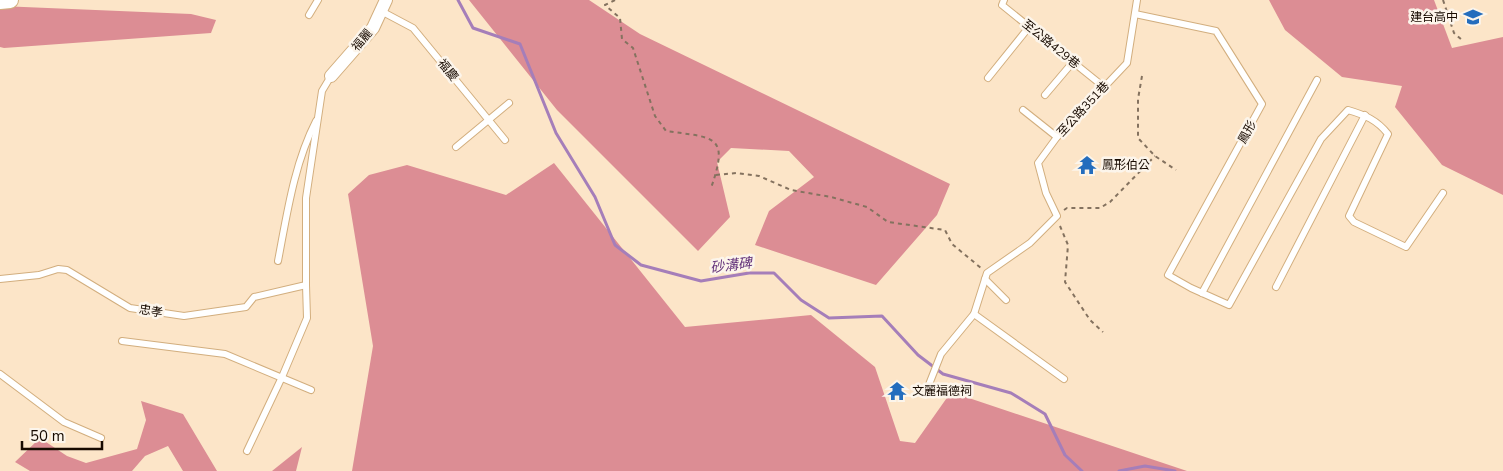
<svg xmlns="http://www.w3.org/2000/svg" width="1503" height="471" viewBox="0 0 1503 471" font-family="'Nunito Sans','Noto Sans TC',sans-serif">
<rect width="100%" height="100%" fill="#fce5c8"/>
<g fill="#dc8d94">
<polygon points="469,0 589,0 640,34 950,184 937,215 876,285 755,245 769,211 814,177 789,151 731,148 717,162 730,217 698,251 557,110"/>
<polygon points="1269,0 1434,0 1452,48 1503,37 1503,195 1442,165 1395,107 1402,86 1342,77 1285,30"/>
<polygon points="0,6 191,14 216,20 211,33 4,48 0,47"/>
<polygon points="554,163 685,327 811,315 875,367 900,441 915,443 951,392 1187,471 352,471 373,346 348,194 369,175 407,165 506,195"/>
<polygon points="141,401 183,414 217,471 183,471 168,446 145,456 132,471 30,471 15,462 40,438 67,456 86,463 137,449 146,420"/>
<polygon points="302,447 296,471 272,471"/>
</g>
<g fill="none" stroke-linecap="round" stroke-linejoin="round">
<g stroke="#a57eb9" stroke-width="3">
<polyline points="458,0 473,28 520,44 556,133 595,197 615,245 641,265 701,281 749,273 774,273 801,300 829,318 882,316 918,355 943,374 1011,393 1045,414 1065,455 1082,471"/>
<polyline points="1119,471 1145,466 1175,471"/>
</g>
<g stroke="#d2ae7e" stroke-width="8">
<g id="service">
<polyline points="1004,0 1002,5 1104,87"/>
<polyline points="381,11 413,28 505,140"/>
<path d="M1135,14l81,17 46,73 -94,171 23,13 38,17 92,-166 27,-29c17,5 29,10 40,24l-39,82 5,6 52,25 37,-54"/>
<polyline points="309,15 318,0"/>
<polyline points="988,78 1029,27"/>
<polyline points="1045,95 1073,62"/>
<polyline points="1023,110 1057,137"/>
<polyline points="456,147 509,103"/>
<path d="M278,261c9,-47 16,-97 38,-140"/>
<polyline points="0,279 39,275 58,269 67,270 130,308 184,316 246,307 254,297 306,285 306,198 322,91 331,76"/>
<polyline points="985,279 1006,300"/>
<polyline points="1276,287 1365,115"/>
<polyline points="1202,293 1317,80"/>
<polyline points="974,314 1064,379"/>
<polyline points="122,341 225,354 311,390"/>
<polyline points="0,374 64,422 101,438"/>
<polyline points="926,392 941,354 974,314 987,273 1030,243 1057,216 1046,193 1038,163 1057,137 1127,63 1137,0"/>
<polyline points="247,451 282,377 307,318 306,285"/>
</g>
</g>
<g stroke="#d2ae7e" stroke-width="14">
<polyline id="minor" points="331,76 373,28 386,0"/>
</g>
<g stroke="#d2ae7e" stroke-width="18">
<polyline id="tertiary" points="0,1 10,0"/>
</g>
<g stroke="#84725f" stroke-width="2" stroke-dasharray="4 4" stroke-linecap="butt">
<path d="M615,0l-10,5 15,13 2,21 11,9 22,68 11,15c48,7 64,3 45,57"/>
<polyline points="1443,0 1454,33 1463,41"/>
<polyline points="1142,76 1138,99 1138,138 1155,156 1176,170"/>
<polyline points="716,175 736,173 759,176 791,190 831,197 867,207 888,222 945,230 952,244 981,268"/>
<polyline points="1064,210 1067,208 1100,208 1110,202 1155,156"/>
<polyline points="1060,226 1068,245 1065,282 1090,320 1103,332"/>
</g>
<use href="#service" stroke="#fff" stroke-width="6"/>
<use href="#minor" stroke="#fff" stroke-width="12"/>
<use href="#tertiary" stroke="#fff" stroke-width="16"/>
</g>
<defs>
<g id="school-bare" transform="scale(1.5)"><path d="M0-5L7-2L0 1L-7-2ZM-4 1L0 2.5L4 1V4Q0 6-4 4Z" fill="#246dbd" stroke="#fcf5eb" stroke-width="2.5" paint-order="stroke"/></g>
<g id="temple-bare" transform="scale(1.5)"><path d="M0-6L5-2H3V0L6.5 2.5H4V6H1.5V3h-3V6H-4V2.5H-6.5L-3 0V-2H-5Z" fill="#246dbd" stroke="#fcf5eb" stroke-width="2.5" paint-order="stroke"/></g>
</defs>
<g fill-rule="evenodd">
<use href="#school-bare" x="1473" y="17"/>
<use href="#temple-bare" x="1087" y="165"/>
<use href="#temple-bare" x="897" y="391"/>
</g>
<g text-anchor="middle" stroke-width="5" stroke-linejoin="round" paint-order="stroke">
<g font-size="12" fill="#170a00" stroke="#fcf5eb" text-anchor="start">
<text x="1458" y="21" text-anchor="end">建台高中</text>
<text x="1102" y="169">鳳形伯公</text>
<text x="912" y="395">文麗福德祠</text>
</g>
<g font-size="12" fill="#170a00" stroke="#fcf5eb">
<text transform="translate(362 40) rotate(-50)" y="4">福麗</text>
<text transform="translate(1051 44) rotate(39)" y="4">至公路429巷</text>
<text transform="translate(448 70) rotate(51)" y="4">福慶</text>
<text transform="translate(1083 109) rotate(-47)" y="4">至公路351巷</text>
<text transform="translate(1247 132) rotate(-61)" y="4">鳳形</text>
<text transform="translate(151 311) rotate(9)" y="4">忠孝</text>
</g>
<g font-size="14" font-style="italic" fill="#63327a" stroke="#fcf5eb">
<text transform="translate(731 265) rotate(-7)" y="5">砂溝碑</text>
</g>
</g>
<path d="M22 441v8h80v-8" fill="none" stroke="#170a00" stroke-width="2.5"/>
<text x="30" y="441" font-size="15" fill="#170a00" stroke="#fcf5eb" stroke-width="4" paint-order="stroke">50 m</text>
</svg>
